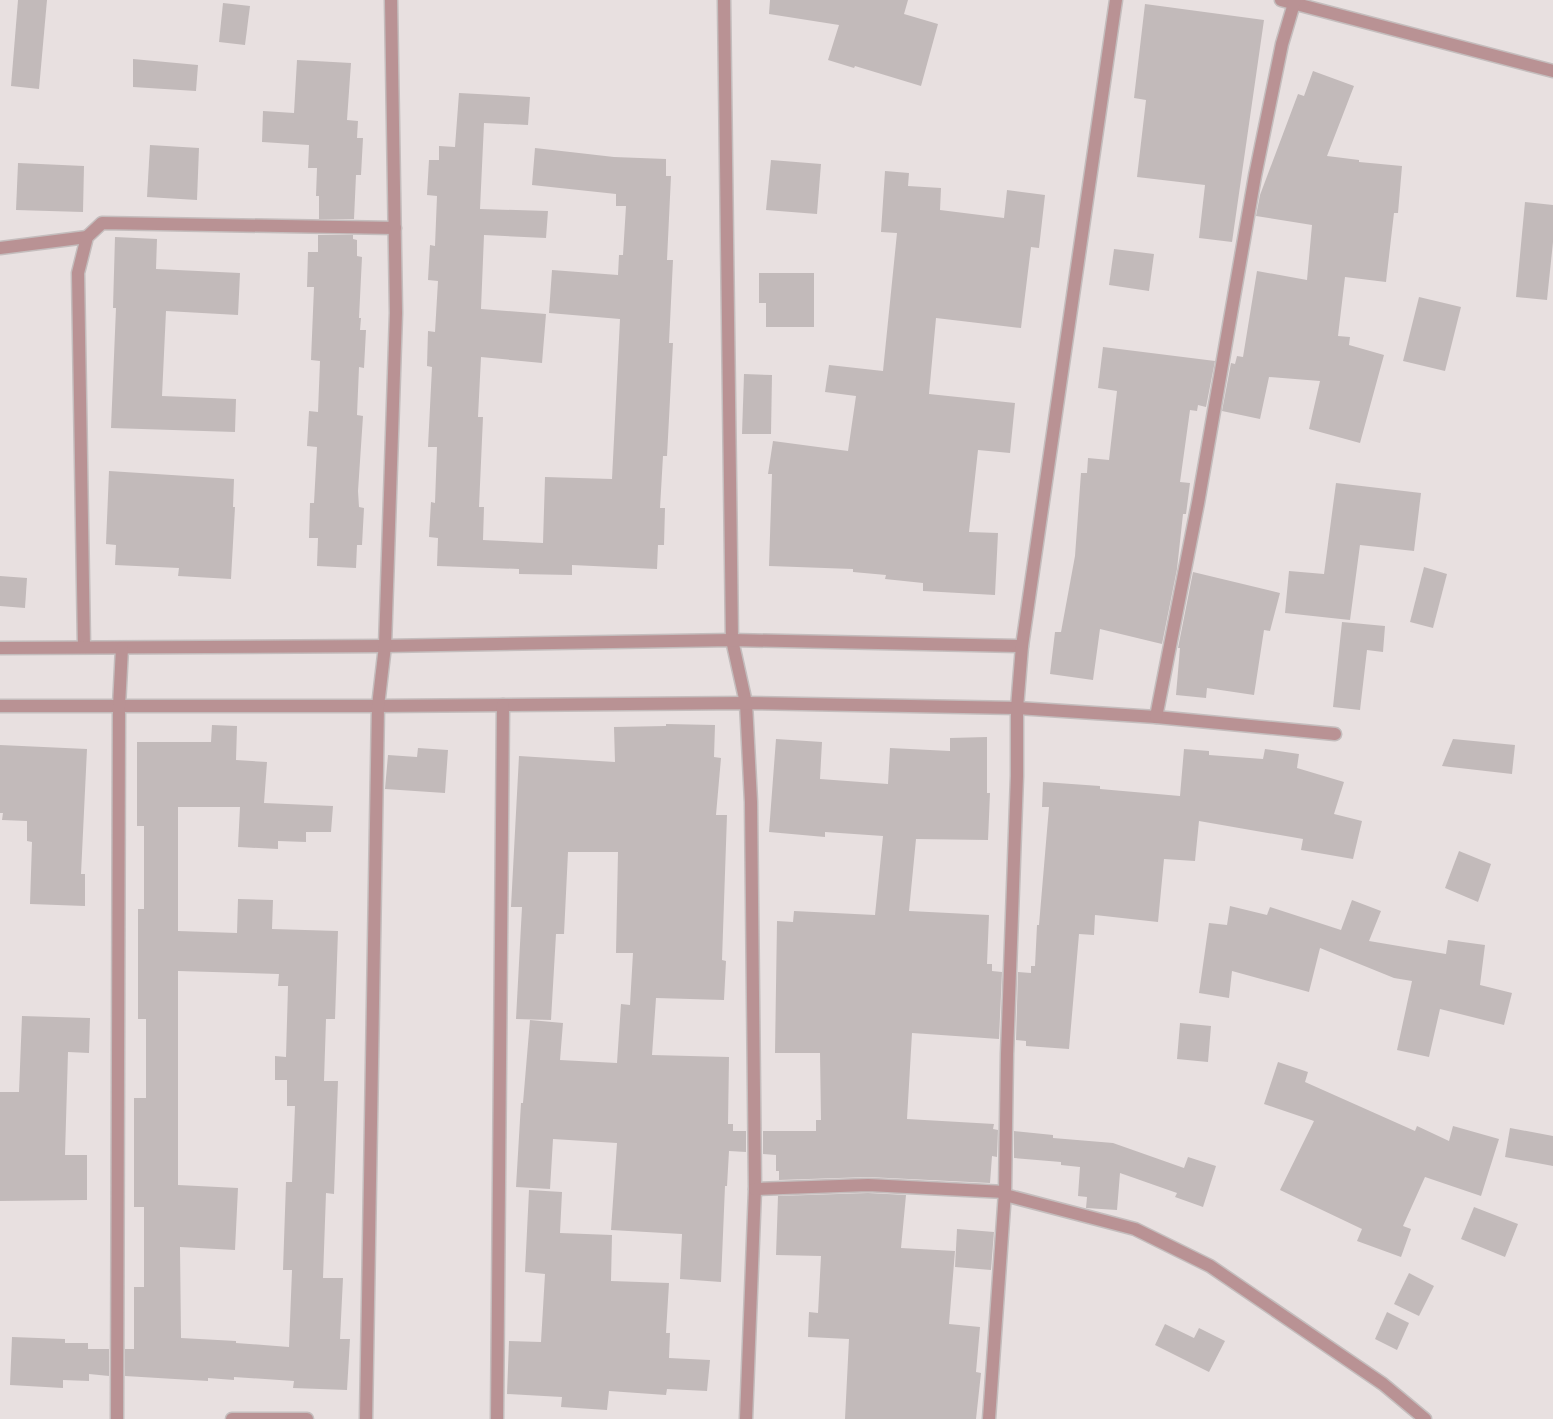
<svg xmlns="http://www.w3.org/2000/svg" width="1553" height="1419" viewBox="0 0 1553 1419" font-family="'Crimson Pro',serif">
<rect width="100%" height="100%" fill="#e8e0e0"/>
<g fill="#c2baba" fill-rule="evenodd">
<polygon points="18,0 47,0 39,89 11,86"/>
<polygon points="770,0 908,0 904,14 938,24 921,86 855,66 854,68 828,60 839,25 769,14"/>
<polygon points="223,3 250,6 245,45 219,42"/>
<polygon points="1145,4 1264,20 1232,242 1199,238 1205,185 1137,177 1146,100 1134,98"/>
<polygon points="133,59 198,65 196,91 133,87"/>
<polygon points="297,60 351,63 347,120 358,121 357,138 363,138 361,175 356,175 354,219 319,219 319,196 316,196 317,168 308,168 309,145 262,142 263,111 294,113"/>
<polygon points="1313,71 1354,86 1327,156 1359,160 1359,162 1402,166 1398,213 1394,213 1386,282 1345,277 1338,336 1350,337 1349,345 1384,355 1360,443 1309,429 1320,381 1269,377 1260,419 1222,411 1231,363 1235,364 1237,356 1243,357 1257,271 1307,280 1312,225 1256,216 1260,195 1298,94 1304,96"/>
<polygon points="459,93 530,97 528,125 484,123 480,209 548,211 546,238 484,235 481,309 546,314 542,363 481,357 478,417 483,417 479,507 484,507 483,540 543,543 545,477 612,479 620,319 549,313 552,270 618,275 619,255 623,255 626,206 616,206 616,194 532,185 535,148 614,157 666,159 666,176 671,176 667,260 673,260 669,343 673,343 667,456 663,456 660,508 665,508 664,545 658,545 657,569 572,565 572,575 519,574 519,569 437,566 438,538 429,537 431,502 435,503 437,447 428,447 432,367 427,366 428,331 435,332 438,281 428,280 430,245 435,246 437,196 427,195 429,160 439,160 439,146 455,147"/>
<polygon points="150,145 199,148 197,200 147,197"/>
<polygon points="771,160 821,164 817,214 766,210"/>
<polygon points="18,163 84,166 83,212 16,210"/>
<polygon points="885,171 909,173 908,186 941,188 940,210 1004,218 1007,190 1045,195 1039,248 1031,247 1021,328 936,318 929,394 1015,403 1010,453 978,450 969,532 998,533 995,595 923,591 923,583 885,579 886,575 853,572 853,569 769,566 772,474 768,474 773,441 848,451 856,396 825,392 829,365 883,371 897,233 881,232"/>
<polygon points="1525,202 1553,205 1553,242 1547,300 1516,297"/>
<polygon points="318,235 353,235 353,239 357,240 357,256 362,257 359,318 361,318 360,330 366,330 364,368 359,367 357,415 363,416 358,491 359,507 364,508 362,545 357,545 356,568 317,566 318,538 309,538 310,503 314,503 317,447 307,446 309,411 318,412 320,361 311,360 314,287 307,287 308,252 318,252"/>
<polygon points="115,237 157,239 156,269 240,273 238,315 166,311 162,396 236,399 235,432 111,428 116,308 113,308"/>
<polygon points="1114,249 1154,254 1149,291 1109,285"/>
<polygon points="759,273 814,273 814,327 766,327 766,303 759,303"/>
<polygon points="1419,297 1461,307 1445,371 1403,361"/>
<polygon points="1103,347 1215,361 1206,407 1198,405 1197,411 1190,410 1180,482 1190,483 1186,514 1183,514 1177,569 1162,644 1100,629 1093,680 1050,674 1055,632 1061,632 1075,556 1081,473 1087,473 1088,458 1109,460 1117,391 1098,388"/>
<polygon points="744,374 772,375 771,434 742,434"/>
<polygon points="109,471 234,479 233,507 235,507 231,579 178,576 179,568 115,565 116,545 106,544"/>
<polygon points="1336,483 1421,493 1414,551 1360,545 1350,620 1285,613 1289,571 1324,574"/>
<polygon points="1424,567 1447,574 1433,628 1410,622"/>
<polygon points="1193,572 1280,593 1270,631 1264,630 1254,695 1207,688 1206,698 1176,695 1180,648 1178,648"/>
<polygon points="0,576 27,578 25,608 0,606"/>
<polygon points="1342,622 1385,626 1383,652 1367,650 1360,710 1333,707"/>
<polygon points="666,724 715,725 714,757 721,758 716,815 727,815 722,960 726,961 724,1000 656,998 652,1055 729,1057 728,1124 733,1124 733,1131 746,1131 746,1152 729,1151 727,1186 725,1186 721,1282 680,1279 682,1234 611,1230 617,1143 553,1139 550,1189 516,1187 521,1103 523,1103 530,1020 563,1023 560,1060 617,1063 621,1004 630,1005 633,953 616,953 618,852 568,852 564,934 556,934 551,1020 516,1019 522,907 511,907 519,756 615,762 614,727 666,726"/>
<path d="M212,725l25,1 -1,34 31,2 -3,41 69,3 -2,26h-25v10l-28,-1v8l-40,-2 2,-40h-62v124l59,2 1,-34 35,1 -1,29 66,2 -3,88h-9l-2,62h14l-4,113 -8,-1 -3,85h20l-3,61h10l-3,51 -54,-2 1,-7 -60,-4v3l-26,-2v3l-83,-5v-27h9v-62h10v-80h-10v-109h12v-79h-8v-110h6v-83h-7v-84h74zM178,971l101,3 -1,12h10l-2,71 -11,-1v24h12v26h8l-3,76h-6l-3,88h9l-3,77 -53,-4v-2l-55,-3 -1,-91 55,3 3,-62 -60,-3z"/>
<polygon points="987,737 987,793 990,793 988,840 916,839 909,911 989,915 987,964 992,964 992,971 1002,972 999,1039 912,1033 907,1119 994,1124 993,1129 998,1130 997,1157 992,1156 990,1183 868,1177 779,1180 779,1171 776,1171 776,1155 763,1154 763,1131 816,1131 816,1120 821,1120 820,1053 775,1053 777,921 793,922 794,911 875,915 883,836 825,832 825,837 769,832 776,739 822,742 820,779 888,784 890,748 950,751 950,738"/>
<polygon points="1453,739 1515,745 1512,774 1442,766"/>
<polygon points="0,745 87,749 81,874 85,874 85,906 30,904 32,842 27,841 27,821 2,820 3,813 0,813"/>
<polygon points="418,748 448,750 445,793 385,789 388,755 417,757"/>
<polygon points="1184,749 1209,751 1209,755 1263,759 1265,749 1299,754 1297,768 1344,782 1334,814 1362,821 1353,859 1301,850 1303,839 1199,821 1195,861 1164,859 1158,922 1095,915 1094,935 1079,934 1069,1049 1026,1046 1026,1041 1016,1040 1018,972 1031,973 1031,966 1035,966 1037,925 1039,925 1049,807 1042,807 1043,782 1100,786 1100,789 1180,796"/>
<polygon points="1459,851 1491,864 1478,902 1445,888"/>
<polygon points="1352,900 1381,911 1369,941 1446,954 1448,940 1485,945 1480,985 1512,993 1504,1025 1440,1009 1429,1057 1397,1050 1412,981 1394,978 1320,948 1309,992 1232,971 1229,998 1199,993 1209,923 1227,925 1230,906 1267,915 1270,907 1341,930"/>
<polygon points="22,1016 90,1018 89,1053 68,1052 65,1155 87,1155 87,1200 0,1201 0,1092 19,1092"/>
<polygon points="1180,1023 1211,1026 1208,1062 1177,1059"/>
<polygon points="1278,1062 1308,1072 1305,1082 1415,1131 1417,1126 1449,1141 1453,1126 1499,1139 1481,1196 1425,1177 1403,1226 1411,1229 1401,1257 1357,1241 1362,1229 1280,1190 1314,1121 1264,1104"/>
<polygon points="1510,1128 1553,1136 1553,1166 1505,1157"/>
<polygon points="1014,1131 1053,1135 1053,1138 1113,1143 1184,1168 1188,1157 1216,1166 1203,1207 1175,1197 1177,1193 1120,1173 1117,1210 1086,1208 1087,1197 1078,1196 1080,1167 1061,1165 1061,1162 1014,1158"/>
<polygon points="529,1190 562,1192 560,1233 612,1235 611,1281 669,1283 666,1333 670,1333 669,1358 710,1360 707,1391 667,1389 666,1395 609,1391 607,1410 561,1407 562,1397 507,1394 509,1341 541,1342 545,1274 525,1272"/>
<polygon points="868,1193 906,1195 901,1248 955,1251 949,1324 980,1327 976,1372 981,1373 976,1419 845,1419 849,1339 808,1337 809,1312 818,1313 821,1256 776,1255 778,1196"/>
<polygon points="1474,1207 1518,1224 1505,1257 1461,1239"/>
<polygon points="957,1229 994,1232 991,1270 955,1267"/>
<polygon points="1409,1273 1434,1286 1419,1316 1394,1304"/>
<polygon points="1387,1312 1409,1323 1397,1350 1375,1339"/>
<polygon points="1165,1324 1194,1338 1199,1328 1225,1341 1209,1372 1155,1345"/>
<polygon points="12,1337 65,1339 65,1343 88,1343 88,1349 109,1349 109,1376 89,1374 89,1381 63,1380 63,1388 10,1385"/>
</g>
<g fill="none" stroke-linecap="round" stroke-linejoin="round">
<g stroke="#c4bdbd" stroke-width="15">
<g id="minor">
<polyline points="724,0 732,640 746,703 751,802 755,1189 746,1419"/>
<polyline points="1281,0 1553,71"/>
<polyline points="0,248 87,237"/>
<polyline points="84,647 78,273 87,237 102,223 395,228"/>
<polyline points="0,648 385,646 732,640 1022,646"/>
<polyline points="0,706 378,706 746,703 1017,708 1156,717 1335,734"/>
<polyline points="1156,717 1198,503 1255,176 1282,44 1295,0"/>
<polyline points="755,1189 868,1185 1005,1192"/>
<polyline points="1005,1195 1135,1229 1210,1266 1383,1384 1425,1419"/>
<polyline points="117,1419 119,706 122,648"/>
<polyline points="232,1419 307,1419"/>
<polyline points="366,1419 378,706 385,646 396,313 391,0"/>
<polyline points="497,1419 503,705"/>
<polyline points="989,1419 1005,1192 1007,1054 1017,776 1017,708 1022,646 1116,0"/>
</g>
</g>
<use href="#minor" stroke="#b99294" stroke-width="12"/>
</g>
</svg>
